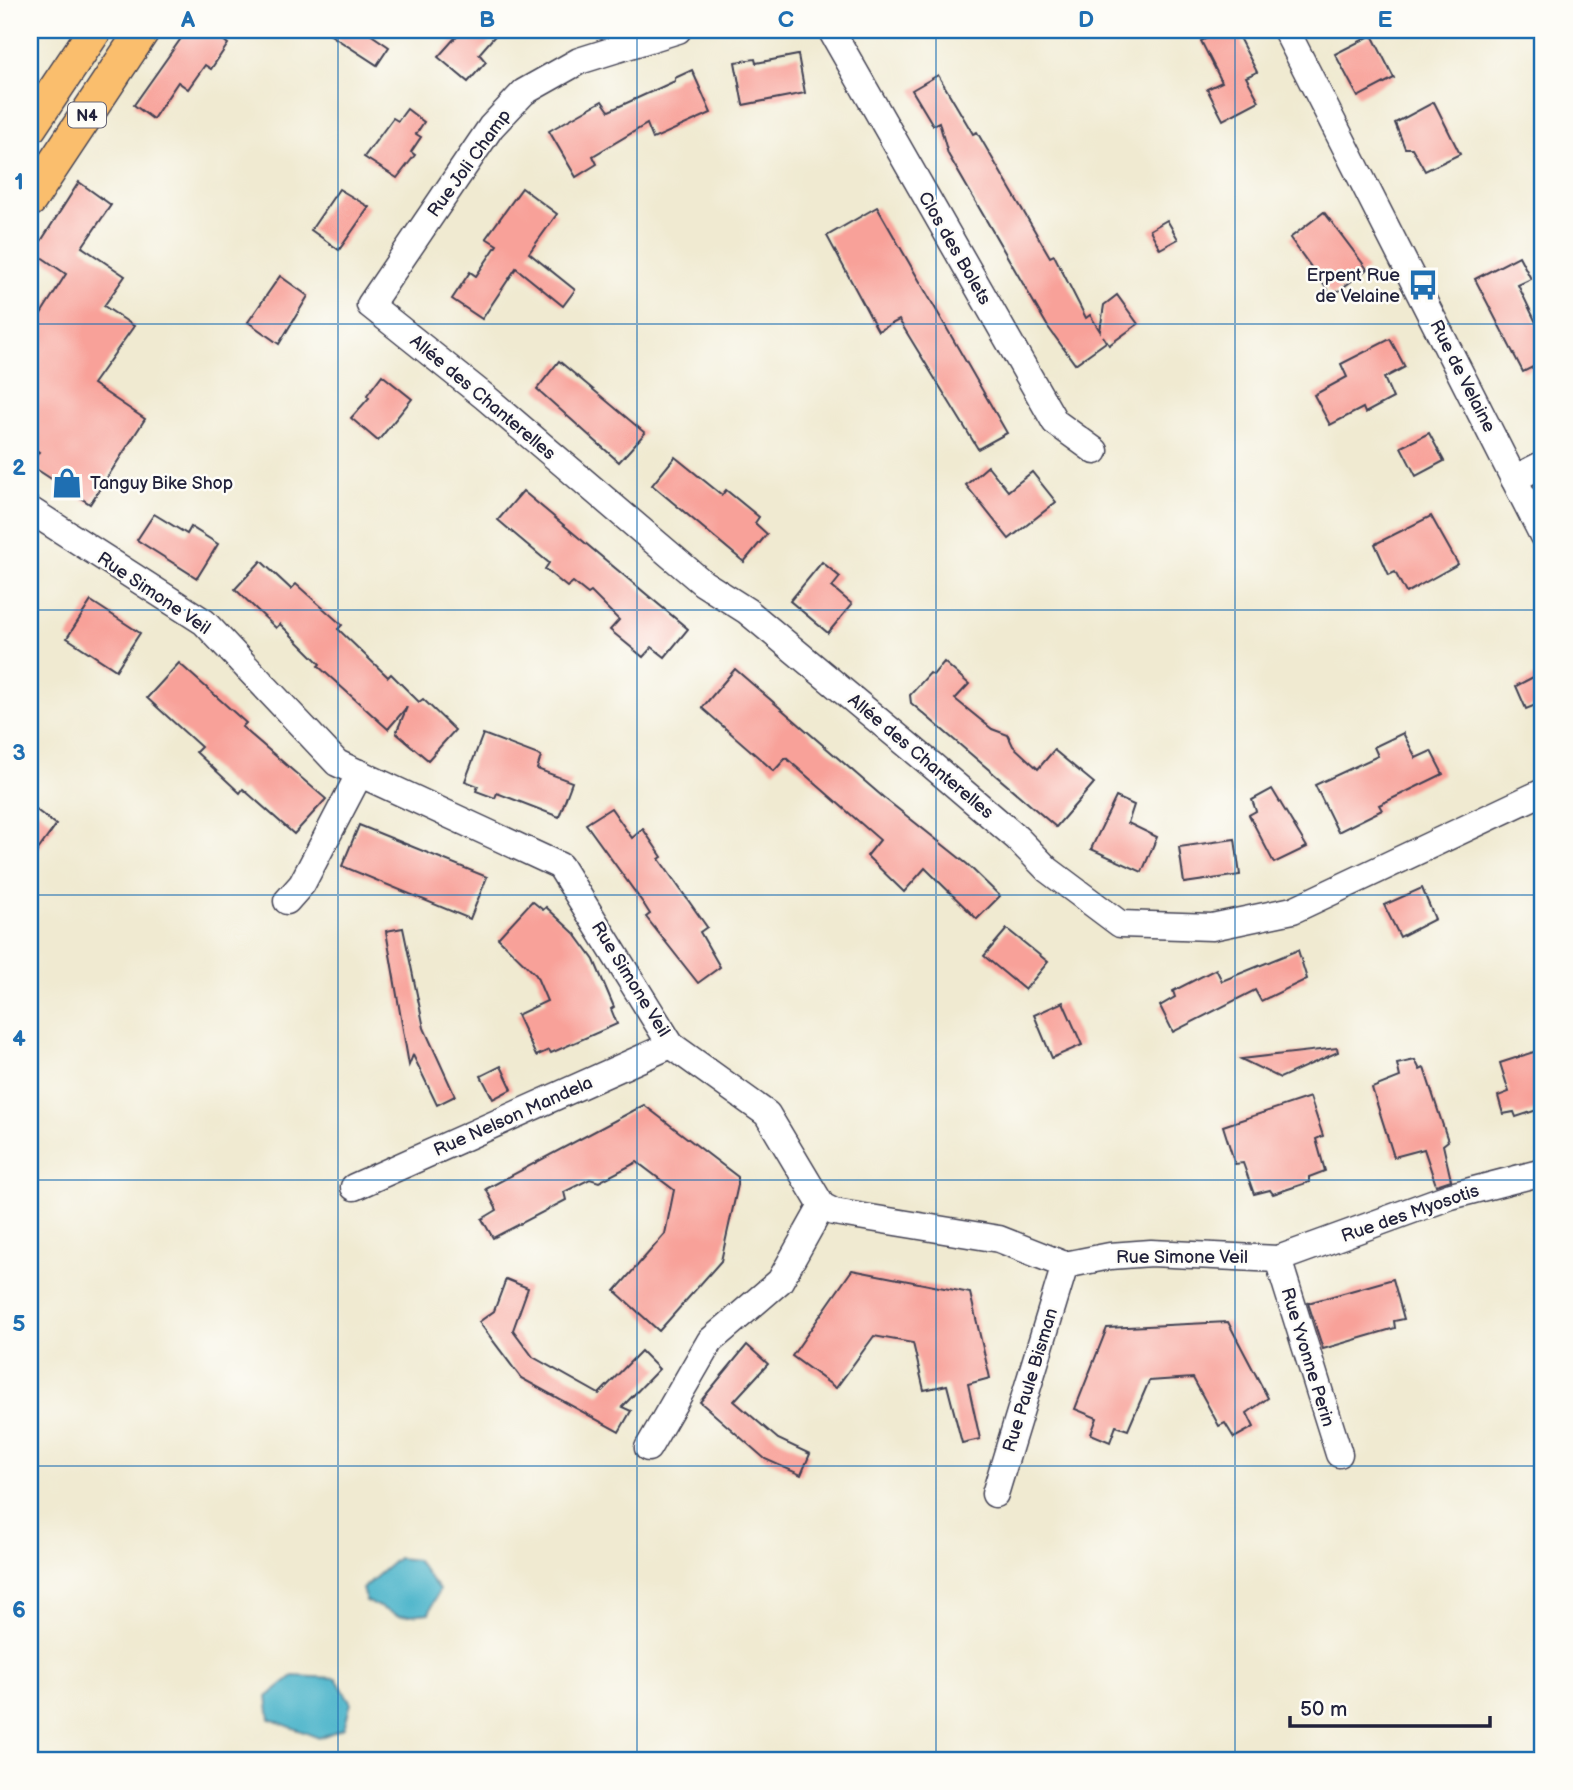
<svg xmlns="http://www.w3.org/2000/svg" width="1573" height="1790" viewBox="0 0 1573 1790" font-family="'Balsamiq Sans',sans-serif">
<rect width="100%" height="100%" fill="#fdfcf7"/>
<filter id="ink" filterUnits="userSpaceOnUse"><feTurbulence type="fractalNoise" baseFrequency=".0143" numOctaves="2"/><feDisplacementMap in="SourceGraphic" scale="14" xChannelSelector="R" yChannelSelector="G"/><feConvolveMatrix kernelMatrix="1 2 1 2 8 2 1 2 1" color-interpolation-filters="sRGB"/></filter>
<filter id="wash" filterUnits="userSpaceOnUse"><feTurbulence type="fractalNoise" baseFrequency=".00686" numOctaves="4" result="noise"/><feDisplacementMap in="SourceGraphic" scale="28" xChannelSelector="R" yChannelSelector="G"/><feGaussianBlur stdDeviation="1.57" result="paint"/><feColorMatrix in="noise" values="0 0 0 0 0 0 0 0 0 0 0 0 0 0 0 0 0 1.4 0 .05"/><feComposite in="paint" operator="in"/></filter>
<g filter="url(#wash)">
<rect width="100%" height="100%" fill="#f0ead1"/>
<g fill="#4db5cb" stroke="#386c83" stroke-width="2">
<polygon points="398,1558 416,1560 439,1590 429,1613 399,1616 366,1601 362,1589"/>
<polygon points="293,1676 336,1678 351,1703 344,1728 319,1738 270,1719 267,1697"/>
</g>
<g id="blocks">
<g fill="#f8a199">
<polygon points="187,30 228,30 222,39 228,44 211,69 205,65 188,89 178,82 153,119 134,105"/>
<polygon points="323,30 364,30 389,47 377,65"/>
<polygon points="462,30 500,30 479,54 486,62 468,82 438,57"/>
<polygon points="1223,30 1235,30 1257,72 1246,77 1259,101 1223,120 1207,89 1222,82 1201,41"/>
<polygon points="1372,35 1394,78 1358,97 1335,54"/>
<polygon points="798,55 805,93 743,105 735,62 755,59 756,63"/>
<polygon points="692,70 711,113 653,139 647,124 593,156 597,164 576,177 549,131 602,101 609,111 675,81 675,78"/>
<polygon points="938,75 973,134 977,132 1050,257 1054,255 1086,318 1090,315 1100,331 1104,305 1117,295 1138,324 1109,345 1103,336 1106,342 1075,364 1048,327 948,154 939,122 933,125 912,90"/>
<polygon points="1434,102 1460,154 1425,171 1412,148 1405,148 1395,123"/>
<polygon points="407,109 424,122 416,134 421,137 411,152 415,155 397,178 364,157 393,118 398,121"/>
<polygon points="79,182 111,205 82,247 125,276 104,306 134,326 93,384 145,419 90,504 30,465 39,452 30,445 30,331 66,274 34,252"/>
<polygon points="522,188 557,214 529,253 575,290 563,306 516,268 482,319 452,299 470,272 476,276 497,245 486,238"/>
<polygon points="339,189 369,207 339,250 311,230"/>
<polygon points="877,207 1007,433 978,449 899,320 878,331 827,236"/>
<polygon points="1324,212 1367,269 1332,296 1290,238"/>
<polygon points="1167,220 1178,239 1160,249 1150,230"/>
<polygon points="1519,256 1531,279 1518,285 1543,337 1543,362 1523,372 1475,279"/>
<polygon points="280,276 308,296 279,344 248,322"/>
<polygon points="1390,339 1405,367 1384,378 1393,398 1365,413 1363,408 1330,425 1314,395 1347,377 1341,364"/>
<polygon points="559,361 645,433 619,462 537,389"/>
<polygon points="382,375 412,399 378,441 351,418 369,398 367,395"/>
<polygon points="1429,433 1444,461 1416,476 1401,447"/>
<polygon points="675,457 722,495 726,490 759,517 755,523 767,534 744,562 652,485"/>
<polygon points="988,466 1008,491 1032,472 1056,502 1009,539 966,485"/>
<polygon points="523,491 688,629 665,657 652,647 643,657 610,630 619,620 591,592 588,594 573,582 567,587 545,569 549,563 498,520"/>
<polygon points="154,514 187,534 191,527 218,544 197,578 137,540"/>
<polygon points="1431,516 1458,564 1406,593 1395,572 1389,575 1375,544"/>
<polygon points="261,561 291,589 296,584 342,625 338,629 388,677 391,674 419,702 423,699 455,730 428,760 396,733 407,707 388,729 318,666 320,664 280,624 276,628 235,589"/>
<polygon points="822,562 840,577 832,587 852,604 828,633 790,601"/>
<polygon points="91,601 140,633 116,670 67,638"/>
<polygon points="944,662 969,684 955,699 992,729 1008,735 1013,746 1038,769 1054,750 1094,783 1056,827 911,703 910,695 930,673 933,675"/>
<polygon points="179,663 246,723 242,727 326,799 294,834 243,789 240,793 196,752 201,747 147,698"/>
<polygon points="735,669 883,797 967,864 1000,896 977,919 925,868 904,892 867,856 880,840 786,758 774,771 702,708"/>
<polygon points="1543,672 1543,702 1526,709 1516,686"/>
<polygon points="1403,733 1416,758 1431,751 1443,774 1379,805 1382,810 1338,832 1315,785 1378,756 1374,747"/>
<polygon points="483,734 541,756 537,769 572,782 559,817 497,793 495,798 476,791 478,786 465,781"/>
<polygon points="1272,789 1307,847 1274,863 1249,815 1256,811 1252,800"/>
<polygon points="1116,797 1134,805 1128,823 1157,837 1142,872 1091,849"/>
<polygon points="30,805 56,825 30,861"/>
<polygon points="611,808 632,838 643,829 662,857 659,859 707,927 700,932 720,967 698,983 646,917 650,914 643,903 586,824"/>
<polygon points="359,825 487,877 470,919 342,866"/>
<polygon points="1235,839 1240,875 1184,883 1179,847"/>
<polygon points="1422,888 1435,919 1400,937 1384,905"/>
<polygon points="532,901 543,910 546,907 575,934 594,960 614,1007 611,1009 617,1024 551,1053 549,1050 536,1056 517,1015 547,1001 536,975 498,938"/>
<polygon points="403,928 424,1028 455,1096 437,1105 413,1055 409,1065 386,931"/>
<polygon points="1007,929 1048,962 1025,990 984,956"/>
<polygon points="1298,950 1307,979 1261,1001 1255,990 1173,1032 1160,1006 1175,997 1173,991 1216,969 1222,981"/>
<polygon points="1063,1002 1082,1045 1052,1058 1034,1015"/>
<polygon points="1337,1048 1338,1052 1280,1078 1241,1059"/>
<polygon points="1543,1049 1543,1108 1516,1117 1514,1112 1503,1114 1498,1096 1509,1092 1500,1063"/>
<polygon points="1415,1060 1420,1070 1424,1068 1448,1141 1443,1145 1451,1180 1436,1185 1424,1149 1394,1157 1372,1088 1400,1077 1397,1064"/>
<polygon points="501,1066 512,1089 493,1099 481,1076"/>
<polygon points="1310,1097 1323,1136 1316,1139 1325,1171 1309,1177 1309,1182 1273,1194 1270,1190 1254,1194 1243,1163 1235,1164 1223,1126"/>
<polygon points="644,1105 738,1177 738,1185 721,1261 659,1331 615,1291 665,1234 674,1190 637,1162 599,1182 590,1179 564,1192 566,1200 493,1238 482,1219 497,1210 486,1189"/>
<polygon points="852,1270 970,1293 990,1378 968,1384 980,1439 962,1443 947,1385 924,1390 913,1343 874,1336 836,1388 792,1356"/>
<polygon points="506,1279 528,1288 513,1330 533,1357 599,1394 641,1351 659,1369 622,1407 631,1411 619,1432 521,1378 479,1322 494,1311"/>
<polygon points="1393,1279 1404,1319 1394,1321 1395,1328 1323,1349 1308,1303"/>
<polygon points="1228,1322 1268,1398 1247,1413 1254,1427 1234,1438 1225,1423 1219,1426 1193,1378 1149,1381 1128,1430 1116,1426 1110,1442 1091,1434 1097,1418 1075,1409 1107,1328"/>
<polygon points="747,1345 768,1364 734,1401 778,1439 810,1454 801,1475 765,1459 700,1402"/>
</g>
</g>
</g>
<g filter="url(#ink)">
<use href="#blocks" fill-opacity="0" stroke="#414052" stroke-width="2"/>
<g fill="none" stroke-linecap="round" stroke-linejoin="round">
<g stroke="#414052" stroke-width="29">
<g id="minor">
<polyline points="678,30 579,61 524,92 491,127 370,305 485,397 703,583 747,611 933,766 1017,838 1048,870 1120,924 1212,927 1293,910 1543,792"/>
<polyline points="831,30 1055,422 1095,451"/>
<polyline points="1286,30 1543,536"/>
<polyline points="1514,479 1543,464"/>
<polyline points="30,510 204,622 337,763 560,866 671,1045 767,1114 822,1206 834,1212 999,1239 1065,1265 1110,1256 1151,1253 1278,1259 1451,1196 1543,1172"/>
<polyline points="287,901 302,884 360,773"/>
<polyline points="354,1187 671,1045"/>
<polyline points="1278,1259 1339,1454"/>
<polyline points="648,1448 710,1341 780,1281 822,1206"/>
<polyline points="995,1494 1065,1265"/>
</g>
</g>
<g stroke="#414052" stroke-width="36">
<g id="major">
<polyline points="30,127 95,30"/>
<polyline points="30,200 143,30"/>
</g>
</g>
<use href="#minor" stroke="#fff" stroke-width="26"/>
<use href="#major" stroke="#fabe6d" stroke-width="33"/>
</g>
</g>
<path fill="none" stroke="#1f6fb2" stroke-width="2" stroke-opacity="0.55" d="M338,30v1730M637,30v1730M936,30v1730M1235,30v1730M30,324h1513M30,610h1513M30,895h1513M30,1180h1513M30,1466h1513"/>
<defs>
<g id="bus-bare" transform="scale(2.415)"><path d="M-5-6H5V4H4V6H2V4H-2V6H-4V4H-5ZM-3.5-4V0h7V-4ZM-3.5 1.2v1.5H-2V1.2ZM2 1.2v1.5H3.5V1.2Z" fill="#1f6fb2" stroke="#fdfcf7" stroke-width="2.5" paint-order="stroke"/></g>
<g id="shop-bare" transform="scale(2.415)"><path d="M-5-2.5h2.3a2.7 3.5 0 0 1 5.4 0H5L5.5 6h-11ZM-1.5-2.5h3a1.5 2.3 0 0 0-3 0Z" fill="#1f6fb2" stroke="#fdfcf7" stroke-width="2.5" paint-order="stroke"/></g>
</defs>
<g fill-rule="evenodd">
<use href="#bus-bare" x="1423" y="285"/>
<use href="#shop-bare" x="67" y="483"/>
</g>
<g text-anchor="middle" stroke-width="5" stroke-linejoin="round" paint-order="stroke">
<rect fill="#fdfcf7" stroke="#646373" stroke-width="2" x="68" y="102.5" width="38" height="25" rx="5"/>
<g font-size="16" font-weight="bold" fill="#22223b">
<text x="87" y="121">N4</text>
</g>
<g font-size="18" fill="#22223b" stroke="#fdfcf7">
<text transform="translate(469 163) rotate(-54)" y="6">Rue Joli Champ</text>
<text transform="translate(955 248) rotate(60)" y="6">Clos des Bolets</text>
<text transform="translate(1463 376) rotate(63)" y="6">Rue de Velaine</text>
<text transform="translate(483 397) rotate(40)" y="6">Allée des Chanterelles</text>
<text transform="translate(154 593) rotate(34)" y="6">Rue Simone Veil</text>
<text transform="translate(921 756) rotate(40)" y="6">Allée des Chanterelles</text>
<text transform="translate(631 979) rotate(58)" y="6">Rue Simone Veil</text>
<text transform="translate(513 1116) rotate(-24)" y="6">Rue Nelson Mandela</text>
<text transform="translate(1410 1213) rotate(-19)" y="6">Rue des Myosotis</text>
<text x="1182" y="1263">Rue Simone Veil</text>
<text transform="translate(1308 1357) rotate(73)" y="6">Rue Yvonne Perin</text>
<text transform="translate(1030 1380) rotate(-73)" y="6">Rue Paule Bisman</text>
</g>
<g font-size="18" fill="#22223b" stroke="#fdfcf7" text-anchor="end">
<text x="1400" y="281">Erpent Rue<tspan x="1400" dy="21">de Velaine</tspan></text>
<text x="90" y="489" text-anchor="start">Tanguy Bike Shop</text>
</g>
</g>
<rect width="1573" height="1790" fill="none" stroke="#fdfcf7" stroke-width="77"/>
<path d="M1290 1716v10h200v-10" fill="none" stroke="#22223b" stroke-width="3.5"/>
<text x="1300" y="1716" font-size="21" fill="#22223b" stroke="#fdfcf7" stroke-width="5" paint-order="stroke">50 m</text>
<rect x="38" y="38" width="1496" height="1714" fill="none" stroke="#1f6fb2" stroke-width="2.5"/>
<g font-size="23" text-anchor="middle" font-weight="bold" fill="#1f6fb2">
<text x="188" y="27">A</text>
<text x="487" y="27">B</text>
<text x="786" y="27">C</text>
<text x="1086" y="27">D</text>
<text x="1385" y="27">E</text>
<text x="19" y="189">1</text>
<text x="19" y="475">2</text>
<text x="19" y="760">3</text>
<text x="19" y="1046">4</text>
<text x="19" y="1331">5</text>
<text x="19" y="1617">6</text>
</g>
</svg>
